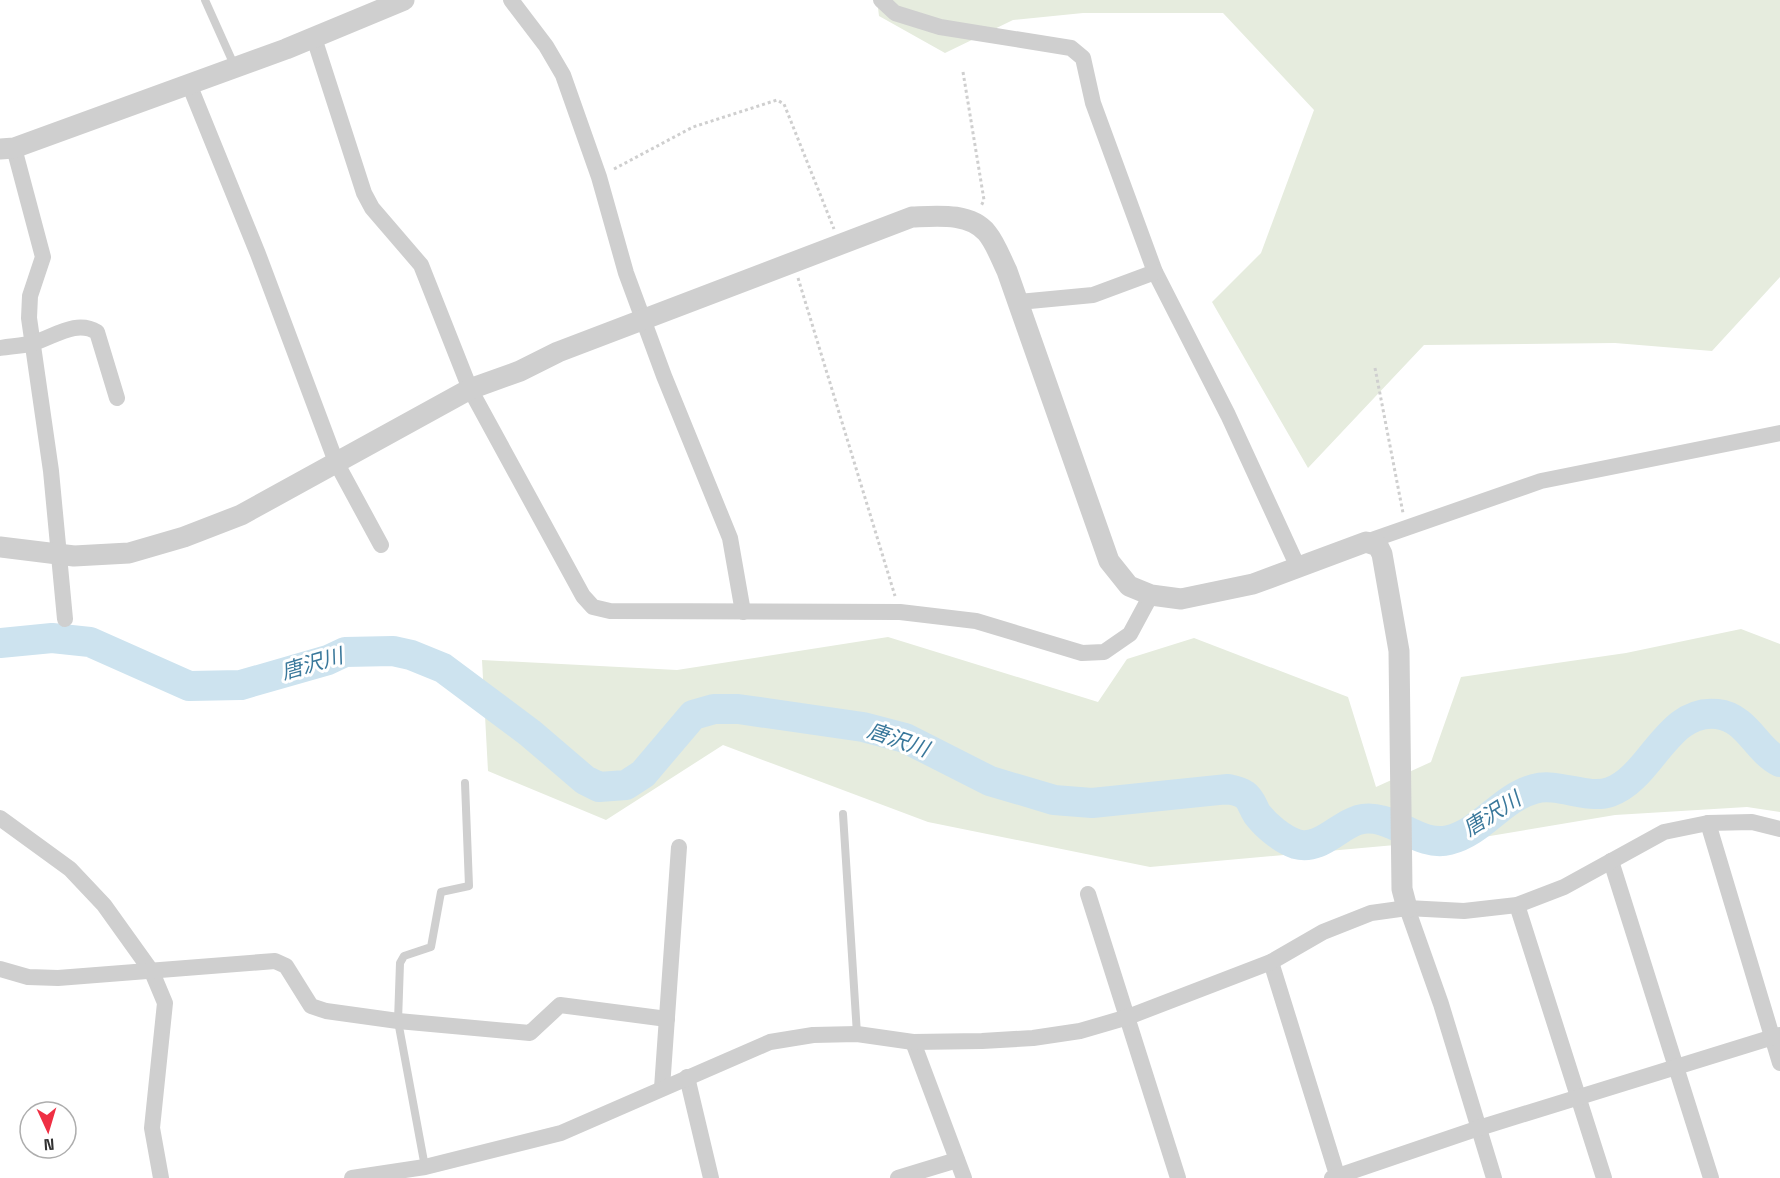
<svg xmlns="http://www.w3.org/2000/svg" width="1780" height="1178" viewBox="0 0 1780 1178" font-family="'Space Grotesk','Noto Sans JP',sans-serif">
<rect width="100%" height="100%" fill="#fff"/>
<g fill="#e6ecde">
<polygon points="877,0 1780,0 1780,277 1712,351 1615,343 1424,345 1308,468 1212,302 1261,253 1314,110 1223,13 1083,13 1013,20 945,53 879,16"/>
<polygon points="1741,629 1780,644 1780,812 1747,807 1615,815 1484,837 1150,867 928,822 723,745 606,820 488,771 482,660 677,670 888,637 1098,702 1127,659 1194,638 1348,697 1376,787 1431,762 1461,677 1626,653"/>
</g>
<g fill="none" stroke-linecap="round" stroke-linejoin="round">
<path stroke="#cde3ef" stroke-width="30" d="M0,643l52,-5 38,4 99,44 52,-1 87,-25 17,-8 48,-1 18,4 32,13 87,65 55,47 14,7 27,-2 17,-11 50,-59 21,-6h24l125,18 42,11 85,43 64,19 38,3 136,-14c5,1 13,3 17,6 6,4 8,13 12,19 9,12 25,25 39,30 24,7 42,-18 62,-24 33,-9 59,28 91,20 33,-8 52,-42 85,-51 24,-7 53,11 76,3 41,-14 57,-84 107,-78 30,3 39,36 63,48"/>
<g stroke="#cfcfcf" stroke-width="3" stroke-dasharray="3 3" stroke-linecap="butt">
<polyline points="963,72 984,200 981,206"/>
<polyline points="614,169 693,127 777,100 784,104 834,229"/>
<polyline points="798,278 895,596"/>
<polyline points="1375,368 1403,513"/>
</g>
<g stroke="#cfcfcf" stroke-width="8">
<polyline points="205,0 235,67"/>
<polyline points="843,814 857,1034"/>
<polyline points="425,1167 398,1021 400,963 404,956 431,947 441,892 469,886 465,783"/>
</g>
<g stroke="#cfcfcf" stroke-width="16">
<polyline points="511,0 546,46 563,75 599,177 626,273 664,376 730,538 743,612"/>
<polyline points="881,0 895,13 940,27 1071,48 1083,58 1093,103 1155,272 1228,415 1297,565"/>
<polyline points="314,38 364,193 372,208 421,265 470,389 583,596 593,607 610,611 900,612 976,621 1082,653 1104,652 1130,634 1151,595"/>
<polyline points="189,84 258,254 336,462 381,545"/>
<polyline points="14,148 43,257 30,296 29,318 51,471 65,619"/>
<polyline points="1019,302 1093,295 1155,272"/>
<path d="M0,348c11,-2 23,-2 33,-5 21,-6 43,-24 64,-11l20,66"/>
<polyline points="1366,542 1541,481 1780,433"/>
<polyline points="0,818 70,869 104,905 152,972 165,1003 152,1128 161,1178"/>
<polyline points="1708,823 1780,1063"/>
<polyline points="1611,861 1711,1178"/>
<polyline points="1088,894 1178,1178"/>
<polyline points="1517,905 1604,1178"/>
<polyline points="1407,908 1441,1004 1494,1178"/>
<polyline points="1271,962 1338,1178"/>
<polyline points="0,969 28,977 58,978 275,961 286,966 311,1006 326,1011 398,1021 530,1033 560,1005 667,1019"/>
<polyline points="913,1042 964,1178"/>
<polyline points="687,1077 711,1178"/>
<polyline points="662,1088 679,847"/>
<polyline points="352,1178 425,1167 561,1133 770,1042 813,1035 857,1034 913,1042 982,1041 1033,1038 1080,1031 1128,1017 1271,962 1323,932 1371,913 1407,908 1464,911 1517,905 1564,887 1664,832 1708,823 1752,822 1780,829"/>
<polyline points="898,1178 957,1160"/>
<polyline points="1332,1178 1479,1128 1780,1035"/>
</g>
<g stroke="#cfcfcf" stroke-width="21">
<polyline points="0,149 14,148 286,49 404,0"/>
<path d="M0,547l74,9 55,-3 55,-16 57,-22 229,-126 50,-18 38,-19 354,-135c24,-1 58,-5 75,16 9,11 14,26 20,38l102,290 20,25 22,9 30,4 72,-15 113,-42 12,4 4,8 17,97 3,238 5,19"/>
</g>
</g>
<g text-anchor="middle" stroke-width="6" stroke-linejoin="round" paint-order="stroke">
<g font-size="21" font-style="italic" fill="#3a789b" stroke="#fff">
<text transform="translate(312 664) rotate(-16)" y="7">唐沢川</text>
<text transform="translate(898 740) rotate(19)" y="7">唐沢川</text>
<text transform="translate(1492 814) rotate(-32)" y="7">唐沢川</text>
</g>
</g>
<g transform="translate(48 1130) rotate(176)"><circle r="28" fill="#ffffff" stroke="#adadad" stroke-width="1.5"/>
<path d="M0-4.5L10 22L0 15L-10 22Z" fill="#ef2f43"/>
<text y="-9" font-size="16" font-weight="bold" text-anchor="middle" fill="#323232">N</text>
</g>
</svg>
